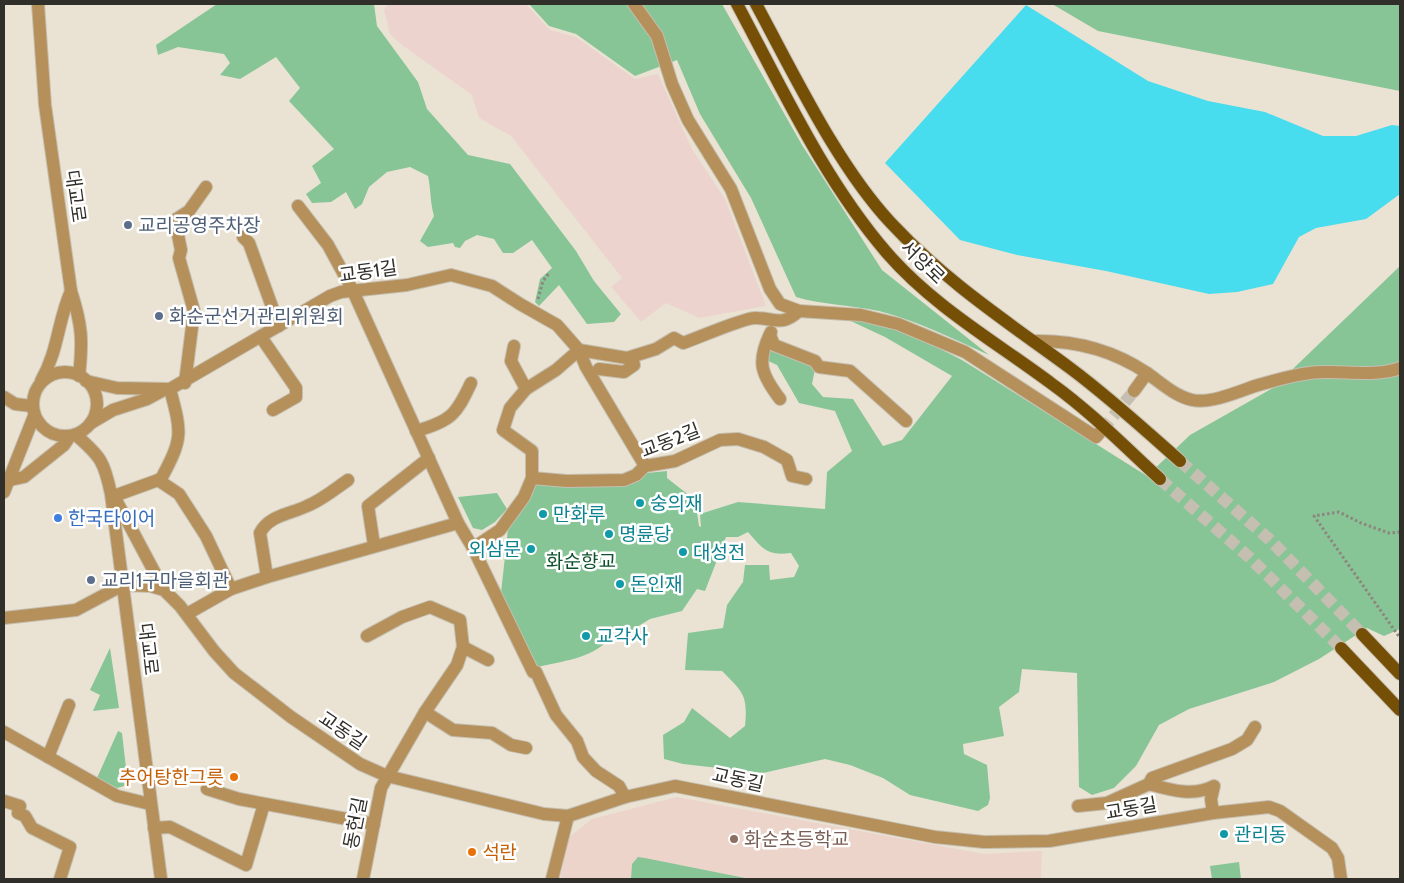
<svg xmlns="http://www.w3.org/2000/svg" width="1404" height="883" viewBox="0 0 1404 883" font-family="Cabin,'Noto Sans KR',sans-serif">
<rect width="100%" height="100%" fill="#eae3d3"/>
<polygon fill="#edd3ce" points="388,4 526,4 550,30 576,37 635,79 658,74 692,149 725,199 766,306 699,318 666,303 641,322 611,287 622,278 511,136 479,118 472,95 402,45 390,34 384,10"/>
<polygon fill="#ecd4ca" points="677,797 984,854 1042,851 1041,879 560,879 569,837 592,819"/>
<g fill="#87c597">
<path d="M217,4h157l3,22 41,56 9,27 41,46 42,9 66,87 18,30 27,33 -7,8 -27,2 -28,-39 -20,21 -4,-4 5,-23 12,-11 -20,-28 -19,13h-10l-9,-14 -17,-4 -12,6 -5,7 -5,-1 -2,-4 -25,4 -8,-6 14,-25c-4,-14 -3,-26 -6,-40l-18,-9 -23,5 -18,15 -7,17 -7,5 -9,-17 -15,10 -19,1 -6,-9 15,-11 -9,-17 22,-17 -45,-48 11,-13 -24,-31 -36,22 -20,-4 10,-12 -6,-9 -46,-7 -20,8 -2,-10z"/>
<path d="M529,4h193l80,141 80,125 107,85c-35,-16 -72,-34 -110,-44 -28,-6 -56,-6 -83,-14l-45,-99 -51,-84 -23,-54 -42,16 -59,-42 -27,-8z"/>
<polygon points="1052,4 1400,4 1400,91 1098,31"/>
<path d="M1400,266v363l-16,7 -17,-8 -48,31 -45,23 -85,27 -30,16 -23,41 -22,22 -22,7 -13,-8 -2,-114 -55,-4 -3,23 -20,15 5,29 -41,8 1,10 23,11 3,33 -2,7 -10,6 -68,-16 -27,-17 -33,-13 -25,-6 -62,14 -80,-9 -19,-5 -1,-24 21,-13 8,-14 38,30 15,-12c3,-31 -2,-34 -23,-55l-37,-1 3,-37 35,-5 4,-23 16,-23 2,-17h24l1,15 24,-3 5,-11 -8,-13c-24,3 -28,-4 -43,-21l-10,5h-12l-21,54 -8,-2 -15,22 -32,8 -18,11 -23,2v8c-20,19 -46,21 -72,27l-36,-74 7,-64 27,-45 132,-13v7l28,22 4,26 2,1 -1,-13 38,-12 87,7 2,-37 25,-21 -17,-40 -36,-8 -22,-38 -13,-6 5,-13 41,18 5,5 -3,15 11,13 30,2 30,47 19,-6 50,-64 -67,-39 -45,-21 59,12 63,32 185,116 43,-41 83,-47z"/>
<polygon points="497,493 507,509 495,522 482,530 473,528 458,497"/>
<polygon points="110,648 119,708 93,711 100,695 90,690"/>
<polygon points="118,731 122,733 128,785 117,788 97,778"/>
<polygon points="638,857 645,858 750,879 631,879 632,864"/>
<polygon points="1239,862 1241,879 1212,879 1210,866"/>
</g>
<polygon fill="#47dcee" points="1026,5 1148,81 1208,101 1265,112 1323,136 1356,136 1392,125 1400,126 1400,194 1366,219 1316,228 1299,237 1273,284 1237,292 1209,294 1106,271 1017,255 960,240 885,163"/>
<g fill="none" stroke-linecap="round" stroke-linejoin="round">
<polyline stroke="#c5bfb1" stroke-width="12" stroke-dasharray="12 6" stroke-linecap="butt" points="1102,430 1134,391"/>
<g stroke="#c5bfb1" stroke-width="12" stroke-dasharray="12 6" stroke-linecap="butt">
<polyline points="1180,461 1270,540 1362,634"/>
<polyline points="1160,479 1250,558 1341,648"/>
</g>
<g stroke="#c5bfb1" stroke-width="14">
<g id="minor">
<path d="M38,4l7,101 26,186c11,34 12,49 8,85"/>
<polyline points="634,4 657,36 672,84 688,120 731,189 770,289 780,304 799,311 861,315 898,324 965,352 1096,437 1102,430"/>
<polyline points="298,206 328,245 353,291 458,523 473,548 533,672 536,672 556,715 577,741 583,757 596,771 619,786 625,797"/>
<polyline points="243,237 249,243 279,326"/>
<path d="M771,332c-15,30 -10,42 9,67"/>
<polyline points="770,335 774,345 815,361 819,367 850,371 906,421"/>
<polyline points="261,337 296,388 296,397 273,410"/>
<path d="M1033,341c41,-1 80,9 114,32 14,10 28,23 45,27 18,4 46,-8 63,-14 17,-5 37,-11 55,-13 26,-4 66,5 90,-5"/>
<polyline points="514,346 511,361 526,389 510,408 503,430 532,451 532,478"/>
<polyline points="599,369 624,372 634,365 632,357"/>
<circle cx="65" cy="404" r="32"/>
<path d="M41,381c18,-32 16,-58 30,-90"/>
<polyline points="86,381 117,388 170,389"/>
<polyline points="185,383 194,311 179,258 181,250 175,220 189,211 206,187"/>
<polyline points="526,389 556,370 579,350 586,367 645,466"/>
<polyline points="1134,391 1147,373"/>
<polyline points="4,397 15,404 32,406"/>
<polyline points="91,423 113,410 147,399 162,391"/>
<path d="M416,431c35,-10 40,-16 55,-48"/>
<path d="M76,435c25,22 28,26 35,59l50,385"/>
<polyline points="10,480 24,477 64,445 70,436"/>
<polyline points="158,480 179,494 206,536 231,589"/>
<polyline points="4,492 34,416"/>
<path d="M114,496l47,-17c22,-41 21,-45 9,-90l160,-93 11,-4 66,-7 44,-10 41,11 28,18 37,21 22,25 48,8 29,-9 18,-11 9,5c15,-5 60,-25 72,-25 20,0 27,9 44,-7"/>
<polyline points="116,500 164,590"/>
<polyline points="374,545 368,506 429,458"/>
<polyline points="473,548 500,530 524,497 532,478 567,481 624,480 636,475 645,466 675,461 720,440 738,439 764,447 787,460 792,476 806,479"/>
<path d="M267,577l-7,-44c9,-18 31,-19 47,-27 15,-6 28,-17 41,-26"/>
<polyline points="187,614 231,589 267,577 458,523"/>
<polyline points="4,618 76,610 123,585 150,586 164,590 180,606 214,651 234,673 291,717 360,764 387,776 544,814 568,816 625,797 675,786 935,837 984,842 1049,841 1213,813 1269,807 1280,811 1332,848 1338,858 1341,879"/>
<polyline points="463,647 488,660"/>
<polyline points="425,712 453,730 492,733 511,745 526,748"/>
<polyline points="4,732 117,796 150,804"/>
<polyline points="48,757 69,705"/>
<polyline points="207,789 239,799 374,824"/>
<polyline points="4,801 20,806 18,813 25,816 32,828 70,847 60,879"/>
<polyline points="1078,806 1107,803 1149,784"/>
<path d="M1213,813l-2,-14 3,-13c-21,11 -43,4 -65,-2l3,-6 80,-29 15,-9 8,-13"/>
<polyline points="154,828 170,827 246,865 264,804"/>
<polyline points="363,879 381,788 425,712 457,665 463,647 460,620 430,607 402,617 367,636"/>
<polyline points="552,879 568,816"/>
</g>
</g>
<g stroke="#c5bfb1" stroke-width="14">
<g id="major">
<path d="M737,4c45,84 87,176 150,249 47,54 109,89 165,131 39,28 73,63 108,95"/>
<path d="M756,4c38,70 81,161 135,219 55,59 115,98 179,145 39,29 74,61 110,93"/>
<polyline points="1362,634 1400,674"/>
<polyline points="1341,648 1400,710"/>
</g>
</g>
<g stroke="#8c877c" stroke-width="3" stroke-dasharray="2.5 2.5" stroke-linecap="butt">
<polyline points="538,299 543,281 550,272"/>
<polyline points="1400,532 1389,533 1361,523 1339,512 1314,516 1400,638"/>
</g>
<use href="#minor" stroke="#b5905b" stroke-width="12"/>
<use href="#major" stroke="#764f07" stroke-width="12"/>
</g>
<g fill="#5c6f8a" stroke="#fff" stroke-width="2">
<circle cx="128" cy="225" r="5"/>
<circle cx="159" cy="316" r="5"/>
<circle cx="91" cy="580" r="5"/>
</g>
<g fill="#0f9aa8" stroke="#fff" stroke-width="2">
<circle cx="640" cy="503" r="5"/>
<circle cx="543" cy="514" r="5"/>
<circle cx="609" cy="534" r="5"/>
<circle cx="531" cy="549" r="5"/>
<circle cx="683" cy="552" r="5"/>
<circle cx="620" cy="584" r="5"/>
<circle cx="586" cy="636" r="5"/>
<circle cx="1224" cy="834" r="5"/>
</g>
<circle fill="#3f7fe0" stroke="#fff" stroke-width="2" cx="58" cy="518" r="5"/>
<g fill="#e8710a" stroke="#fff" stroke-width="2">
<circle cx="234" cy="777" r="5"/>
<circle cx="472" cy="852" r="5"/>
</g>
<circle fill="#8d6e63" stroke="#fff" stroke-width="2" cx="734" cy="839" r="5"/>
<g text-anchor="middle" stroke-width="5" stroke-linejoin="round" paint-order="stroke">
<g font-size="19" fill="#312f29" stroke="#fff">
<text transform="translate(76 196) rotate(82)" y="7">대교로</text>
<text transform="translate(923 262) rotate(44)" y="7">서양로</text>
<text transform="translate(368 271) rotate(-8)" y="7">교동1길</text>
<text transform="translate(670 440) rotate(-21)" y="7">교동2길</text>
<text transform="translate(149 649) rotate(83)" y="7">대교로</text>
<text transform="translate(343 730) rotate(34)" y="7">교동길</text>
<text transform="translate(738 779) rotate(12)" y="7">교동길</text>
<text transform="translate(1131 808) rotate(-10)" y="7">교동길</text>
<text transform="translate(355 823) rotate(-79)" y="7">동헌길</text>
</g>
<g font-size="19" fill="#4e5e75" stroke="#fff" text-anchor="start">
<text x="138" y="232">교리공영주차장</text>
<text x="169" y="323">화순군선거관리위원회</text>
<text x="101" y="587">교리1구마을회관</text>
</g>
<g font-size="19" fill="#0d838f" stroke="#fff" text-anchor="start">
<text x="650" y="510">숭의재</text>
<text x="553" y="521">만화루</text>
<text x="619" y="541">명륜당</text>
<text x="521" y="556" text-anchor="end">외삼문</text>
<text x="693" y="559">대성전</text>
<text x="630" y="591">돈인재</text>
<text x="596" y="643">교각사</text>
<text x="1234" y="841">관리동</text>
</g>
<g font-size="19" fill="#366cbe" stroke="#fff" text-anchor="start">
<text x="68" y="525">한국타이어</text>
</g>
<g font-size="19" fill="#0f512a" stroke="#fff">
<text x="581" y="568">화순향교</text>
</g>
<g font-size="19" fill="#c56008" stroke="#fff" text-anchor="end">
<text x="224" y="784">추어탕한그릇</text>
<text x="482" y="859" text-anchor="start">석란</text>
</g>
<g font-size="19" fill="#785e54" stroke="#fff" text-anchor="start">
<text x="744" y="846">화순초등학교</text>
</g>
</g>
<rect width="1404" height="883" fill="none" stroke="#312f29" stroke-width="10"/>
</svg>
